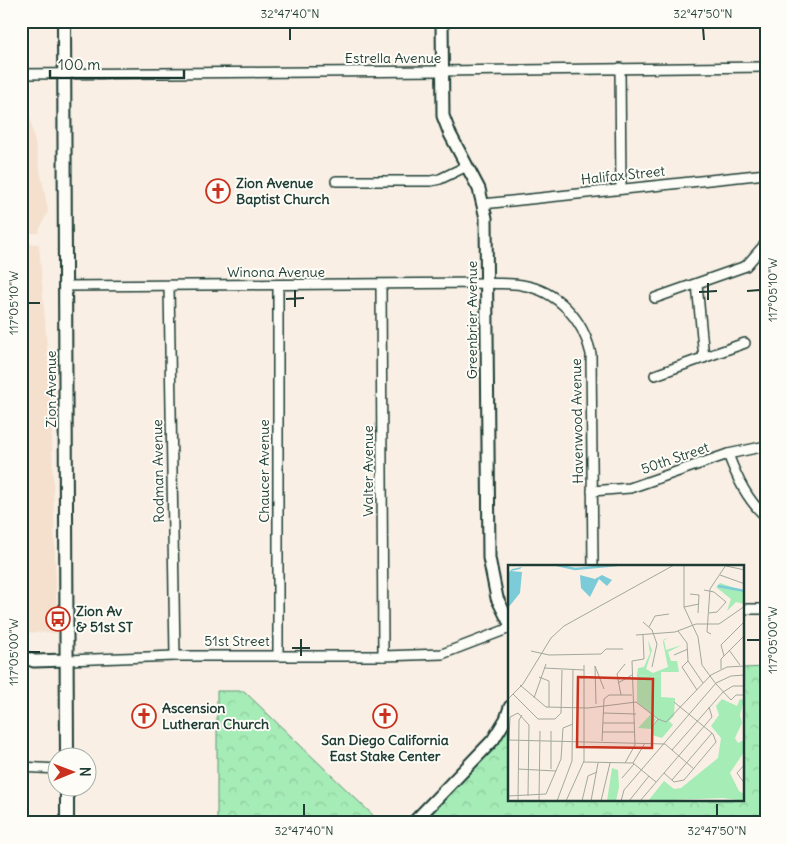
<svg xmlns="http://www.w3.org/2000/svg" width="787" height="844" viewBox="0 0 787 844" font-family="Delius,sans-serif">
<defs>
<pattern id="park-crowns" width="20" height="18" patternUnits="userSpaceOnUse" patternTransform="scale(1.25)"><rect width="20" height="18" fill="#a6ecb7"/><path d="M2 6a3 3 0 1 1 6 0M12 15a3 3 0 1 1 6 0" fill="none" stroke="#8ecb9e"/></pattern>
</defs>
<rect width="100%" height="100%" fill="#f9efe4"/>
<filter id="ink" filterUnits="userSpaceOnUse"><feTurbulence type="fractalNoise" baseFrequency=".02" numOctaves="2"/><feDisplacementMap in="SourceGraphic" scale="10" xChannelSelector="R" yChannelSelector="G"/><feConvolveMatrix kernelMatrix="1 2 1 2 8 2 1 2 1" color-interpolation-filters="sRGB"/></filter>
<g filter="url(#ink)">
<g fill="#f4e0cd">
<polygon points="21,106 28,107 48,211 38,233 21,233"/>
<polygon points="21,243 39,244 51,401 57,633 21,632"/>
</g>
<g fill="url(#park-crowns)" stroke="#629476">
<polygon points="766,667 766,823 413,823 486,747 509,709 510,800 743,800 743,668"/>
<polygon points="217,691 244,691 381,823 217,823"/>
</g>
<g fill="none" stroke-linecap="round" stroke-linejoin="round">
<g stroke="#1f3d34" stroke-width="12">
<g id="minor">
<polyline points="620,68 621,189"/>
<polyline points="21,74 443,71 766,67"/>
<polyline points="336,181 431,181 440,179 467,166"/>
<polyline points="483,204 766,174"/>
<polyline points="697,284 704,358"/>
<polyline points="278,285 278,656"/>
<polyline points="381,285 383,656"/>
<path d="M66,286l421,-3c12,1 23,0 35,2 36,6 61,34 69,69l2,212"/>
<polyline points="169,286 175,656"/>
<polyline points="655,298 746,266 766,243"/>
<polyline points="655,375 745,343"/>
<path d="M728,454c9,24 19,46 38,63"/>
<polyline points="592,491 630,488 728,454 766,446"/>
<polyline points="743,609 766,609"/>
<polyline points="67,660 175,656 383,656 442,654 510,628"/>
<polyline points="21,767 58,769"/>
</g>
</g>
<g stroke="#1f3d34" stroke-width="15">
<g id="tertiary">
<polyline points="442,21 443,116 450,134 479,189 486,218 489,558 497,598 510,624"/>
<polyline points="21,656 34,661 67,660"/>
<polyline points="413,823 493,740 506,719 510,707"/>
</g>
</g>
<g stroke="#1f3d34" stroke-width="16">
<g id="secondary">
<polyline points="64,21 67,756"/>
<polyline points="67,823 67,786"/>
</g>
</g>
<use href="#minor" stroke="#fdfcf7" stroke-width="9"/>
<use href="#tertiary" stroke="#fdfcf7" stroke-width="11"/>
<use href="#secondary" stroke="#fdfcf7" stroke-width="12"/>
</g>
</g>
<path fill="none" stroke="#1f3d34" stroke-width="2" d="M290,28v12M703,28l1,12M708,283v17M295,290v17M747,291l13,-1M699,292l18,-1M286,299l18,-1M28,303h12M301,639v17M747,640h13M292,648h18M28,652h12M304,804v12M717,804v12"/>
<defs>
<g id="church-ring" transform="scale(1.25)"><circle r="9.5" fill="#fdfcf7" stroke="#c8321e" stroke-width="1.5"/><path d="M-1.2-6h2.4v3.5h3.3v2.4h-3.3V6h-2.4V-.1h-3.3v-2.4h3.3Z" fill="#c8321e"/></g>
<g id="bus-ring" transform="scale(1.25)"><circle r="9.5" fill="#fdfcf7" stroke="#c8321e" stroke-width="1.5"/><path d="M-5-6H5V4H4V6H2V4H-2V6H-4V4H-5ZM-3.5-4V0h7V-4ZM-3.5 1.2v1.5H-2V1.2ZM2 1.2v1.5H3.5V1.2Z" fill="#c8321e"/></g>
</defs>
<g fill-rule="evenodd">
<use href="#church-ring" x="218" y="191"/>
<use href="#bus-ring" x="58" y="619"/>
<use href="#church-ring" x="144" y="716"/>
<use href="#church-ring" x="385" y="716"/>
</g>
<g text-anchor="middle" stroke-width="4" stroke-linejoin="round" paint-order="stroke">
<g font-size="14" fill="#1f3d34" stroke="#fdfcf7">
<text x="393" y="63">Estrella Avenue</text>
<text transform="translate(623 175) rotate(-6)" y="5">Halifax Street</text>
<text x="276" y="277">Winona Avenue</text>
<text transform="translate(472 320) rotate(-90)" y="5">Greenbrier Avenue</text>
<text transform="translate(51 389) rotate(-90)" y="5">Zion Avenue</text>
<text transform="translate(577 421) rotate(-91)" y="5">Havenwood Avenue</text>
<text transform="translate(675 458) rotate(-19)" y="5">50th Street</text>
<text transform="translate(158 471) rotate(-91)" y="5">Rodman Avenue</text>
<text transform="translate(264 471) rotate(-90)" y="5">Chaucer Avenue</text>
<text transform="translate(368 471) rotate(-90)" y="5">Walter Avenue</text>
<text x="237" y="646">51st Street</text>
</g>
<g font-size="14" font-weight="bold" fill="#1f3d34" stroke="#fdfcf7" text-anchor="start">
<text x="236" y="188">Zion Avenue<tspan x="236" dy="16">Baptist Church</tspan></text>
<text x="76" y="616">Zion Av<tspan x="76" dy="16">&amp; 51st ST</tspan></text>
<text x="162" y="713">Ascension<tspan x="162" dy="16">Lutheran Church</tspan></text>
<text x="385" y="745" text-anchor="middle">San Diego California<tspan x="385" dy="16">East Stake Center</tspan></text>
</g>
</g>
<g transform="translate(508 565)">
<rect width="236" height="236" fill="#f9efe4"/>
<path d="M212,18l24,8v13l-8,-2 -9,9 4,-12 -15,-12zM160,73l-4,2 2,10 16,-5 -14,7 3,9h6l2,11h-18v5l-24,-2 1,-7 6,-1 6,-14 -2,-13 4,10 -6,19 7,4 15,-6 -5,-25 1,-3z" fill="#a6ecb7"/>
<path d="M129,110l24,2v20l14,1 -1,18 -5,5 4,4 -11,13 -10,-3v-8l6,-8 -21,-17zM214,134l15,7 3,-7 4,1 -4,15 2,8 -7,15 3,5 6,-3v12l-14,21 9,18 5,3v7l-21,-3 -75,3 16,-20 10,8 7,-1 37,-30 3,-20 -10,-12 8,-11 -3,-9zM143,149l5,5 -5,10 -13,-1zM104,203l6,2 1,17 -3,14h-9z" fill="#a6ecb7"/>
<path d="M14,2l-2,2 -9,2 11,1 -2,21 -12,15v-35l4,-4zM72,10l15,4 7,-4 10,5 -5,6 -8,-7 -9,18 -9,-9z" fill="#7ccbd8"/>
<path fill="none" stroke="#7ccbd8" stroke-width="2.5" d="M49,0l18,4 42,-4M210,21l27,5"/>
<path fill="none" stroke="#a2a89e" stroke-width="1" d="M176,0v42l14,30 4,28 14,19M218,1l19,4M212,10l25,9M196,25l10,2 12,10 -9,10 -8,1M182,29l9,1 -1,18M176,42l15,-3M135,57l9,8 5,14 -5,23M141,62l6,-11 14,-2M170,66l9,12 1,18M203,69l-4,-2 3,-43 16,-24M128,70l39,-3 21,-8h23l26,-18M221,85l11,15M23,86l18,4 52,-1 5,-5h17M166,90l14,-6M216,91l-3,-11 24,-24M180,96l-6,6 15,23M180,96l15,22M87,101l1,38M87,101l9,23M36,103l40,2M213,104v-10l24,-24M31,112l10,4v26M110,118l14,-8M208,119l15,16 5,-5h9M12,120l26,22 42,1 48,-6 22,17 8,3 45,-47 16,-8 18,-1M5,129l25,25h17l6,-6 1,-43M113,130l-4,-21 8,-10M26,133l12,-34M0,134l15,-15 28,-46 13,-12 110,-61M95,148l33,1M95,158h32M95,167h32M0,175l157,4M1,175l1,-23 8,-4 11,12 -1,71M94,176l2,-42 5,-4h23M144,177v-15l6,-8M157,179l29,25M164,185l51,-58 10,-6h12M75,197l50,1 23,19M117,198l10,-18 -3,-84 12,-2 -1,-24M125,198l12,-20M237,199l-8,9 8,11M10,204l38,2M43,204v-38M156,208l10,9 10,-2 32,-38 -3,-8 -39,-32M114,213l12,-14M164,215l40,-47M0,231l38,-2 15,-35 2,-31 10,-4M10,236l1,-81 3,-5M31,236l1,-70M49,236l15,-40 1,-91M58,236l18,-40v-96M74,236l6,-25 9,-4M83,236l7,-38M93,236l9,-38M113,236l3,-11 92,-107 15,-7 14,-1M121,236l20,-25M132,236l72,-84 -3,-10"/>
<path fill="#c8321e" fill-opacity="0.15" stroke="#c8321e" stroke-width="2.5" d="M70,112l75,2 -1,69 -75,-1z"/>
<rect width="236" height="236" fill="none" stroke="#1f3d34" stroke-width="2.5"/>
</g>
<rect width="787" height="844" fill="none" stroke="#fdfcf7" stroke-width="55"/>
<g transform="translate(72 772) rotate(89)"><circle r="24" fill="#fdfcf7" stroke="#a4b0a9"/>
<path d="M0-4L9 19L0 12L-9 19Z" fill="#c8321e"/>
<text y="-8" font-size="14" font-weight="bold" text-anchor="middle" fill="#1f3d34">N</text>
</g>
<path d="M50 70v8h134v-8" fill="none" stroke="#1f3d34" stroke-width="2.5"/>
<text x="58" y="70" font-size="15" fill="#1f3d34" stroke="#fdfcf7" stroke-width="4" paint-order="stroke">100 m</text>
<rect x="28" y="28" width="732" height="788" fill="none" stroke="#1f3d34" stroke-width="2"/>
<g font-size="12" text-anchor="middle" fill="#1f3d34">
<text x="290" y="18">32°47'40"N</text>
<text x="703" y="18">32°47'50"N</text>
<text transform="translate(773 290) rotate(-90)" y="4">117°05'10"W</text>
<text transform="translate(14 303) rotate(-90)" y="4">117°05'10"W</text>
<text transform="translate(773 640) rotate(-90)" y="4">117°05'00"W</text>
<text transform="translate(14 652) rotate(-90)" y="4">117°05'00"W</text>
<text x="304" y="835">32°47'40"N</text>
<text x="717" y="835">32°47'50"N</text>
</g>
</svg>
